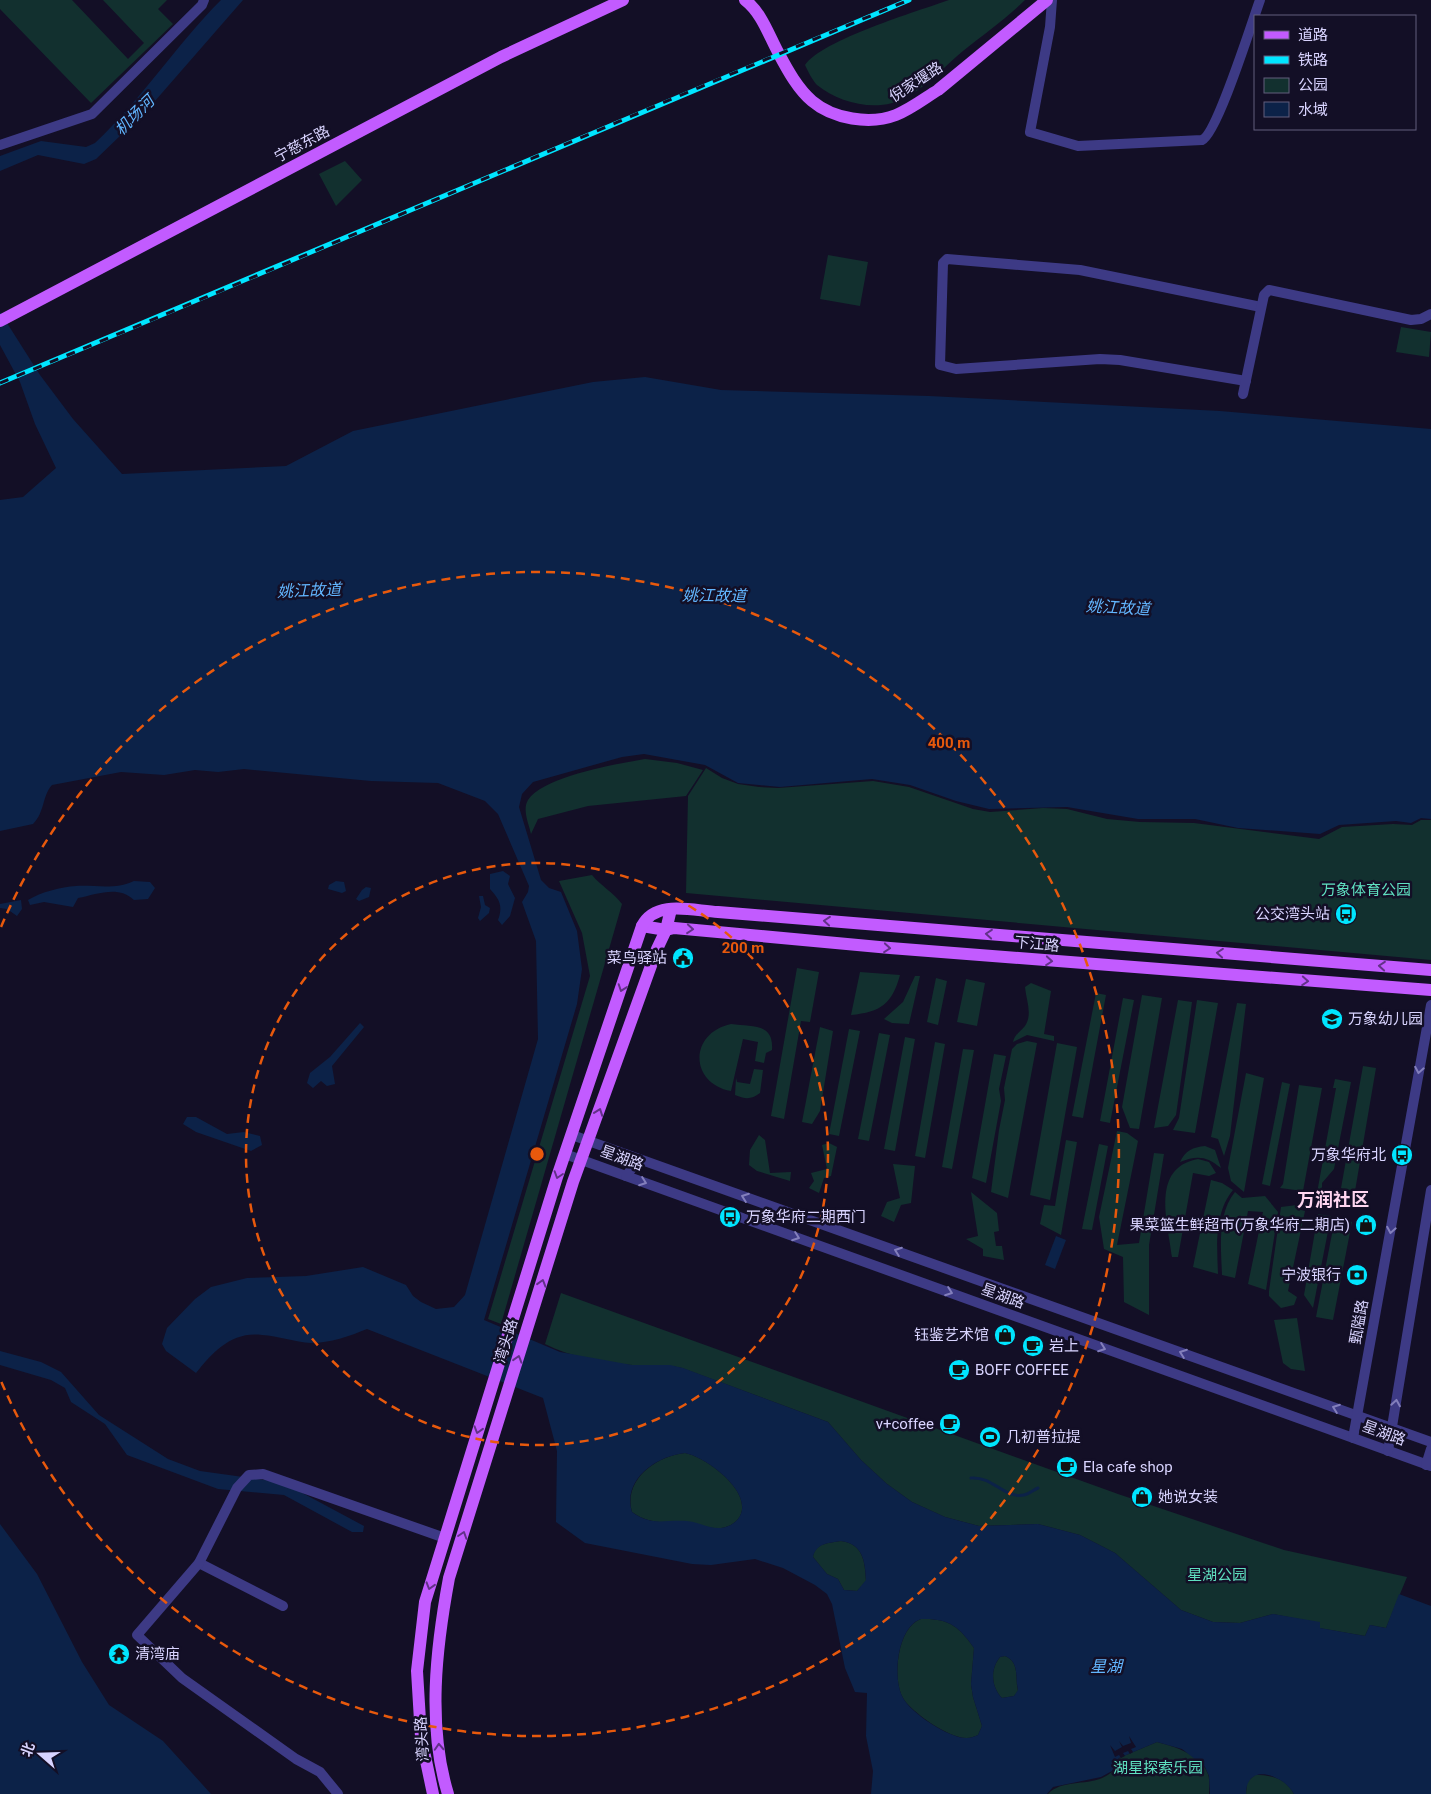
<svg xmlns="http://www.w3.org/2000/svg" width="1431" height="1794" viewBox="0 0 1431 1794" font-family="Roboto,'Noto Sans SC',sans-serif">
<rect width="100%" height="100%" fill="#130f26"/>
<g fill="#12302f">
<polygon points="0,0 72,0 128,59 144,43 103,0 167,0 158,9 173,24 91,103 0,9"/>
<path d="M949,0h76c-19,19 -41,34 -62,51 -18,15 -36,35 -56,46 -27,16 -67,7 -90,-12 -5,-5 -9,-14 -12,-20 17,-25 113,-54 144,-65z"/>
<polygon points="345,161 362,180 336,206 319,174"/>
<polygon points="828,255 868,262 860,306 820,299"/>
<polygon points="1401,327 1431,332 1429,357 1396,352"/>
<path d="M645,759l32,4 26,7 -17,26 -98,10 -50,13 -7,15c-2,-10 -9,-24 -3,-34 16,-24 89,-36 117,-41z"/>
<polygon points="706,768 722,778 738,784 759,787 778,788 873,781 909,787 973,809 990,812 1043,808 1067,809 1107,819 1140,822 1194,823 1319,839 1342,827 1393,824 1412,825 1421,820 1431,820 1431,960 686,893 688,796"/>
<path d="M592,875c9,11 21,17 30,29l-121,420 -13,-5 102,-343 -8,-43 -23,-52z"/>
<polygon points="797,968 819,972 810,1022 801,1021 784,1119 771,1116"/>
<path d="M860,972l40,3c-8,29 -19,37 -49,40z"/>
<polygon points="915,976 920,976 909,1024 892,1023 884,1019 903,1002"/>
<polygon points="936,978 947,981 938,1025 927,1022"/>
<polygon points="966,979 985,983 977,1026 957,1022"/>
<path d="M1031,983l20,8 -7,43 10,2v5l-27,-6 -14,7c2,-8 7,-10 12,-16 8,-12 1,-26 0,-39z"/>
<polygon points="1096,993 1106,995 1083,1118 1072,1116"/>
<polygon points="1142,995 1162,998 1139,1129 1130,1128 1122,1107"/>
<polygon points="1123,998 1134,1000 1110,1123 1100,1121"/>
<polygon points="1178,1000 1192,1002 1176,1115 1168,1126 1154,1128"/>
<polygon points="1197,1000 1218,1003 1195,1133 1173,1130 1179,1118"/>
<polygon points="1237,1003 1246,1004 1230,1136 1224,1156 1218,1139 1211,1137"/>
<path d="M731,1024c20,3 43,-2 41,26l-6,3 -2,10 -9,-2 3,-19 -15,-3 -12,52c-42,-8 -42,-58 0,-67z"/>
<polygon points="820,1027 833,1031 820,1111 812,1124 802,1122"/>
<polygon points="849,1029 860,1031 839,1136 829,1134"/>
<polygon points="879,1033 890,1035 869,1141 858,1139"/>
<polygon points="905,1037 915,1039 895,1151 884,1149"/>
<polygon points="1027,1041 1037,1043 1008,1198 991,1192 999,1130 1005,1100 1004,1088 1012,1049 1017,1044"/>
<polygon points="935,1042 945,1044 925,1158 915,1156"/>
<polygon points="1057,1043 1077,1047 1050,1200 1030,1195"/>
<polygon points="963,1049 974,1050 952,1169 942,1167"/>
<polygon points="994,1054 1006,1056 999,1089 1001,1101 986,1183 972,1178"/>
<polygon points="1363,1066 1376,1068 1355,1191 1341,1188"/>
<path d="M754,1069l9,1 -3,23c-9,7 -15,6 -25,2l1,-17 1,4 13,2z"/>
<polygon points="1246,1073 1264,1078 1244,1192 1231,1181 1228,1168"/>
<polygon points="1335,1079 1351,1082 1334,1169 1322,1183 1322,1193 1317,1193 1336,1088 1333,1088"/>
<polygon points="1282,1082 1290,1084 1270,1186 1262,1184"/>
<polygon points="1299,1085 1322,1088 1303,1191 1280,1188 1283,1184"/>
<polygon points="1117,1131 1127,1133 1138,1141 1117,1245 1139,1243 1154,1153 1164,1154 1149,1245 1149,1315 1124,1302 1123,1257 1104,1249 1099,1217"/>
<polygon points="759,1135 765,1140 770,1173 791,1172 790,1181 757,1171 749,1165 750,1150"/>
<polygon points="1066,1140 1077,1142 1061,1235 1040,1224 1044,1205 1055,1206"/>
<polygon points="829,1143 837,1147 831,1176 824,1178 819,1193 809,1188 814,1181 811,1173 827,1169 822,1145"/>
<polygon points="1099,1144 1108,1146 1092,1230 1082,1229"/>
<path d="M1205,1146l10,4 6,18c-14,-12 -24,-13 -41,-6 5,-11 13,-15 25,-16z"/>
<path d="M1198,1159l11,3 7,11 -7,3 -16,-3 -15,84h-6c-4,-35 -22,-89 26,-98z"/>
<polygon points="893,1164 915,1166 911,1203 901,1205 894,1222 881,1216 887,1202 900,1198"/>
<path d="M1211,1180l11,3 11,7c-19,23 -16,56 -15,84l-25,-7z"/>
<polygon points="971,1192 997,1213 999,1231 994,1232 996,1246 1002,1246 1004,1260 983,1256 983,1249 966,1239 978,1236"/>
<path d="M1235,1192l7,6 23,-2 13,16 -12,78 -18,-6 15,-72 -15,-1 -13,67 -13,-3c-1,-27 -5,-61 13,-83z"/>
<polygon points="1297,1205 1297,1209 1305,1211 1288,1291 1297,1297 1294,1305 1281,1308 1269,1296 1269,1291 1281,1207"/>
<polygon points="1318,1214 1331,1216 1313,1308 1304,1295"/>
<polygon points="1335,1218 1352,1222 1333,1320 1316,1317"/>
<path d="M561,1293l557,201 166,56 123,27 -21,51 -16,-3 -5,11 -46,-8 1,-5 -47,-9 -33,9 -27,-1 -32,-12 -66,-57 -35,-18 -42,-11 -59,2 -34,-9 -33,-15 -25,-18 -26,-24 -33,-38 -146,-54c-17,-4 -33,-1 -50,-3 -28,-2 -62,-8 -87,-21z"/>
<polygon points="1297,1318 1305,1371 1291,1369 1283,1363 1274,1320"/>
<path d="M685,1453c21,4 72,41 53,66 -4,5 -10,8 -17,9 -12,1 -25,-4 -38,-5 -19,-1 -34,1 -51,-11 -9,-32 24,-56 53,-59z"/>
<path d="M841,1541c22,3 24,20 25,40l-9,10 -13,-1 -6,-11 -11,-5 -14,-17c2,-14 16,-14 28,-16z"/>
<path d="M921,1619c27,-1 38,7 53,29l-3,36 2,13 9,29 -4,9c-3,1 -7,3 -11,3 -17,1 -56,-26 -64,-40 -11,-19 -6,-71 18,-79z"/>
<path d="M1005,1656c15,6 10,22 13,35l-4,5 -12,2c-11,-11 -12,-29 -2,-41z"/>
<path d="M1157,1742c18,5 44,12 51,32 2,6 1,14 1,20h-161c17,-18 51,-4 67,-26l-1,-4 5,-6z"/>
<path d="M1255,1775c17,0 30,3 39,19h-48l1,-12z"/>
</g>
<g fill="#0c2248" fill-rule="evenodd">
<path d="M221,0h22l-95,109 -52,50 -12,5 -46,-9 -38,16v-15l41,-15 45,6 9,-4c47,-44 82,-99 126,-143z"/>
<path d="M0,312l40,63 33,44 49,55 164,-8 67,-35 240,-49 52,-5 76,13 208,6 291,15 211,18v390l-10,-1 -10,5 -15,-2 -57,4 -19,9 -82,-6 -43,-9h-57l-71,-12 -78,2 -33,-8 -46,-16 -38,-6 -92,8 -42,-4 -33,-18 -61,-11 -22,3 -89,25 -11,12 -3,13 22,73 8,8 12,4 16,39 5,38 -5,35 -93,316 76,32 72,13h38l13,3 145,54 33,38 26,24 25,18 33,15 34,9 59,-2 42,11 35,18 66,57 32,12 27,1 33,-9 47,8v6l45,8 5,-11 16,3 13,-34 32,12v188h-137c-11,-20 -48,-32 -48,0h-36l-1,-18 -4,-9 -23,-18 -25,-7 -38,16 -7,13 -11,6 -48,10 -6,7h-176l2,-23 -7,-35 1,-43 -12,-1 -10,-24 -13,-64 -5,-10 -12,-9 -32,-17 -28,-9 -44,6 -19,-1 -107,-21 -29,-21 1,-71 -14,-53 -176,-69c-17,7 -37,14 -56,14 -16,-1 -33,-7 -49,-8 -30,-4 -49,17 -66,38l-30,-22 -4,-7 5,-16 28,-29 16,-12 36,-9 59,-2 57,-9 43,18 7,11 8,6 15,7 18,-2 11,-12 73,-256 -2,-98 -14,-39 6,-10 1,-6 -31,-72 -13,-13 -47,-18 -67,-2 -127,-12 -26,3 -23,-2 -31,5 -43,-3 -69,13c-10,11 -7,27 -19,39l-33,7v-331l23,-3 33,-29 -21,-44 -15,-42 -20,-37zM685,1453c21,4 72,41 53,66 -4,5 -10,8 -17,9 -12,1 -22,-6 -34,-7 -23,-2 -34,6 -55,-9 -10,-32 24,-56 53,-59zM841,1541c22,3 24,20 25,39l-9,11 -13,-1 -6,-11 -11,-5 -14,-17c3,-14 16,-14 28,-16zM921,1619c27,-1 38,7 53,29l-3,36 2,13 9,29 -4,9c-3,1 -7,3 -11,3 -17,1 -56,-25 -64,-40 -11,-19 -6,-71 18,-79zM1005,1656c15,6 10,22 13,34l-4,6 -12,2c-11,-11 -12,-29 -2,-41z"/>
<path d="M503,871l7,5 -2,8 7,14 -5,18 -8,9 -4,-5c5,-14 2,-20 -8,-31v-15z"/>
<path d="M134,881l16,1 5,6 -7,11 -14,1c-15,-15 -37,-6 -56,-2l-5,9 -29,-5 -14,3 -2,-5c13,-8 33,-13 48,-14 21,-1 39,4 58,-5z"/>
<polygon points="336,881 344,882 346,891 342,893 328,889 329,885"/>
<polygon points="366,887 371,888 369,897 359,901 356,899 362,890"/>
<polygon points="479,896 483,896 485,905 490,908 489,913 480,921 478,918 481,907"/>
<polygon points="21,900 22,909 17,916 7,909 0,908 0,904"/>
<polygon points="360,1023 364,1027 332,1066 335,1084 327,1086 321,1081 313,1088 307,1083 310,1073 330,1057"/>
<polygon points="187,1117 196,1117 227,1134 244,1132 260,1136 262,1145 251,1151 196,1132 183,1124"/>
<polygon points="1056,1236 1066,1240 1055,1269 1045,1265"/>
<polygon points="0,1351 41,1362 61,1372 99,1415 168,1459 200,1471 272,1481 295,1489 364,1526 363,1532 352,1532 284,1495 218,1489 127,1455 105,1424 71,1402 65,1388 51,1380 0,1365"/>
<polygon points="0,1524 37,1574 82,1662 109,1705 163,1741 211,1794 0,1794"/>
</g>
<polygon fill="#130f26" points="1129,1736 1136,1747 1131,1749 1133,1752 1130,1754 1128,1751 1123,1753 1125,1756 1121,1758 1119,1755 1115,1757 1110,1745 1115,1751 1122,1747 1119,1741 1123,1746 1131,1743"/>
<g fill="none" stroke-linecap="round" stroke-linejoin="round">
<path stroke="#0c2248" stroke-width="3" d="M971,1478c22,-2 33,21 53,17 5,-1 9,-5 14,-7"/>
<g stroke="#3d3a85" stroke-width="10">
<path d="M1052,0l-2,27 -20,105 48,14 124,-6c15,-6 50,-118 58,-140"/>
<polyline points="0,145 92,114 202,5 204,0"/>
<polyline points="1246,381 1120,360 1100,359 956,369 940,365 943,263 947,259 1080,270 1261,307"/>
<polyline points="1243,394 1264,295 1269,290 1411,320 1421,319 1431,314"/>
<polyline points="572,1135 1431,1442"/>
<polyline points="565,1154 1431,1466"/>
<polyline points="626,1176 639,1159"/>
<polyline points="1353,1438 1431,1005"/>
<polyline points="1388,1451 1431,1190"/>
<polyline points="1426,1465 1431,1449"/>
<polyline points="199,1563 283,1606"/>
<polyline points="338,1794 320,1772 296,1759 182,1678 137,1635 199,1563 237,1488 249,1475 263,1474 445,1538"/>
</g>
<g stroke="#c25bff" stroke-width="12">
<path d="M745,0c17,13 24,36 34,54 9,17 19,35 33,47 21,18 58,24 84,14 15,-6 29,-17 42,-25l109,-90"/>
<polyline points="0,321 501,57 623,0"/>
<polyline points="642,926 666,930 674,928 890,948 1431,990"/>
<path d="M433,1794l-12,-57 -4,-66 8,-69 132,-425 85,-251c14,-27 51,-15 76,-14l713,58"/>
<path d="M448,1794c-21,-69 -12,-146 1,-216l124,-396 84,-233 9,-19 5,-21"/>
</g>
<g stroke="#00e5ff" stroke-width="5">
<path id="rail" d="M0,383c304,-125 605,-258 909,-383"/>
</g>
<use href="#rail" stroke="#130f26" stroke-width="3" stroke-dasharray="9" stroke-linecap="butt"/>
</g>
<defs><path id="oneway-chevron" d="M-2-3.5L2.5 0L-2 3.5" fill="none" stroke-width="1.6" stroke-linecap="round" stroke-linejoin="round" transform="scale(1.25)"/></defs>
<g stroke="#623188">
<use href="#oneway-chevron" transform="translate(827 921) rotate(-175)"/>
<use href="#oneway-chevron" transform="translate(690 929) rotate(5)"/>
<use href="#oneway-chevron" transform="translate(989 934) rotate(-175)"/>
<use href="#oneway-chevron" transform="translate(887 948) rotate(5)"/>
<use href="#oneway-chevron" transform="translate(1220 953) rotate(-175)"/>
<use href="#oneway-chevron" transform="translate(1049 961) rotate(5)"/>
<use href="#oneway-chevron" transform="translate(1382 966) rotate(-175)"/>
<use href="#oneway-chevron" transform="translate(1305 981) rotate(4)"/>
<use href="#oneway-chevron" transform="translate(622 988) rotate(109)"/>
<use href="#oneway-chevron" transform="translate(599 1112) rotate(-70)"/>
<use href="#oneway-chevron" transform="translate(558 1175) rotate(108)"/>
<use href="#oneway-chevron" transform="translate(542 1283) rotate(-73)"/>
<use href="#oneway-chevron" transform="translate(518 1359) rotate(-73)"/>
<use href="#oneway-chevron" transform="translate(478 1430) rotate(107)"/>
<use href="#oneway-chevron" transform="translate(463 1535) rotate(-72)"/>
<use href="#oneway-chevron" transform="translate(430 1586) rotate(107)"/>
<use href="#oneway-chevron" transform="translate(439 1747) rotate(-93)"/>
</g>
<g stroke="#837fbc">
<use href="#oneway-chevron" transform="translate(1419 1070) rotate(100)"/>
<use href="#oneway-chevron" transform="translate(643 1182) rotate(20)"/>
<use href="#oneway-chevron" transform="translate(745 1197) rotate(-160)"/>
<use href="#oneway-chevron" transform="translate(1391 1230) rotate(100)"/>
<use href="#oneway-chevron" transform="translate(796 1237) rotate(20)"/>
<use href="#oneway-chevron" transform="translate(898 1251) rotate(-160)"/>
<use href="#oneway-chevron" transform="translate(949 1292) rotate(20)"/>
<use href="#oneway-chevron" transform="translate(1102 1348) rotate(20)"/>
<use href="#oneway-chevron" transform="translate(1183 1353) rotate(-160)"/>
<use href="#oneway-chevron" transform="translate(1396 1403) rotate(-81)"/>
<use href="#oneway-chevron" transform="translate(1336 1408) rotate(-160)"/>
</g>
<g fill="none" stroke="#e8590c" stroke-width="2.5" stroke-dasharray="9 6">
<circle cx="537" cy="1154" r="291"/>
<path d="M1 927A582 582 0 1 1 1 1381"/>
</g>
<defs>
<g id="bus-disc" transform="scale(1.125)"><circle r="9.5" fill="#00e5ff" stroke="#130f26"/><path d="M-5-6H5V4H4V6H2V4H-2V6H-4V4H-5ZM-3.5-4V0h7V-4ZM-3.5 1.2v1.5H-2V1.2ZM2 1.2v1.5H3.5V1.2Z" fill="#111"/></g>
<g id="civic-disc" transform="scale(1.125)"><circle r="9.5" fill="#00e5ff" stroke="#130f26"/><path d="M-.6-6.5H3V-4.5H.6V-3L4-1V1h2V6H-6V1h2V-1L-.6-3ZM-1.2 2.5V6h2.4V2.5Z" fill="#111"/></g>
<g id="school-disc" transform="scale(1.125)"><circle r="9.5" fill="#00e5ff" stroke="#130f26"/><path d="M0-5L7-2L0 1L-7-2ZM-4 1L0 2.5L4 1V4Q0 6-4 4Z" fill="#111"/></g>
<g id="shop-disc" transform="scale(1.125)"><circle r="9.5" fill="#00e5ff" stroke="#130f26"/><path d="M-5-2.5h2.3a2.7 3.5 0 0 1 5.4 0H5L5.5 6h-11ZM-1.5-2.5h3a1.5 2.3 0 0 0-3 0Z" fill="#111"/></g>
<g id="bank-disc" transform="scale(1.125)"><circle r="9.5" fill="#00e5ff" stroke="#130f26"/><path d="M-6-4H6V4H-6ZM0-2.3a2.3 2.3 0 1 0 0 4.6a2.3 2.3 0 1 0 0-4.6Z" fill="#111"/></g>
<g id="cafe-disc" transform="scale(1.125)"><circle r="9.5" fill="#00e5ff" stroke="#130f26"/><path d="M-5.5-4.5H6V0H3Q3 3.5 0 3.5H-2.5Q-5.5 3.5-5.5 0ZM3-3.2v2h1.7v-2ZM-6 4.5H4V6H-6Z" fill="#111"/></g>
<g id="stadium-disc" transform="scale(1.125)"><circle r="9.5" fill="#00e5ff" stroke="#130f26"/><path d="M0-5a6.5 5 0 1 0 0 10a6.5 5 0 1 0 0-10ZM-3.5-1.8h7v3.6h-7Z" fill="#111"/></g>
<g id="temple-disc" transform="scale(1.125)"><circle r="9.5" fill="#00e5ff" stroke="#130f26"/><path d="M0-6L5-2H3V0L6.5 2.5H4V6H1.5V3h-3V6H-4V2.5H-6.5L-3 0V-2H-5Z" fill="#111"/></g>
</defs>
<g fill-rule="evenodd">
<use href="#bus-disc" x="1346" y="914"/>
<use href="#civic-disc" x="683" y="958"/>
<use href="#school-disc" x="1332" y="1019"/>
<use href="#bus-disc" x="1402" y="1155"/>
<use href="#bus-disc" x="730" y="1217"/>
<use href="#shop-disc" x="1366" y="1225"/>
<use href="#bank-disc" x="1357" y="1275"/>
<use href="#shop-disc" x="1005" y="1335"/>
<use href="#cafe-disc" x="1033" y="1346"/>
<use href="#cafe-disc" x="959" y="1370"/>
<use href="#cafe-disc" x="950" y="1424"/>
<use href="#stadium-disc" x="990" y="1437"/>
<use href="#cafe-disc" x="1067" y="1467"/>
<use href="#shop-disc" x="1142" y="1497"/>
<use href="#temple-disc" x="119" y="1654"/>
</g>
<g text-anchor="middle" stroke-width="5" stroke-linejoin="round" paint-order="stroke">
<g font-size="15" fill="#d9d4ff" stroke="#130f26">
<text transform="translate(916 82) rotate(-33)" y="5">倪家堰路</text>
<text transform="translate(302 144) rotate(-28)" y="5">宁慈东路</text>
<text transform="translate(1037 944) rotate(5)" y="5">下江路</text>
<text transform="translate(622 1158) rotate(20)" y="5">星湖路</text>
<text transform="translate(1003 1296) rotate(20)" y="5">星湖路</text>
<text transform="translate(1359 1322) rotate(-80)" y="5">甄隘路</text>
<text transform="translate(506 1341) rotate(-73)" y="5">湾头路</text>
<text transform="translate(1384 1433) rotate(20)" y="5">星湖路</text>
<text transform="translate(422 1739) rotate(-93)" y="5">湾头路</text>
</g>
<g font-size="15" fill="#5fe0c0" stroke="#130f26">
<text x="1366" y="895">万象体育公园</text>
<text x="1217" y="1580">星湖公园</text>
<text x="1158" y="1773">湖星探索乐园</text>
</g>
<g font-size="15" fill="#d9d4ff" stroke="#130f26" text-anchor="start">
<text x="1330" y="919" text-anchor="end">公交湾头站</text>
<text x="667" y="963" text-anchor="end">菜鸟驿站</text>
<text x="1348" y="1024">万象幼儿园</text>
<text x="1386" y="1160" text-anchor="end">万象华府北</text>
<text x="746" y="1222">万象华府二期西门</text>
<text x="1350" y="1230" text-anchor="end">果菜篮生鲜超市(万象华府二期店)</text>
<text x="1341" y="1280" text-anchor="end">宁波银行</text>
<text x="989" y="1340" text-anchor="end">钰鉴艺术馆</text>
<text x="1049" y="1351">岩上</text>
<text x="975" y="1375">BOFF COFFEE</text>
<text x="934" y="1429" text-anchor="end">v+coffee</text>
<text x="1006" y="1442">几初普拉提</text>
<text x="1083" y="1472">Ela cafe shop</text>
<text x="1158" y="1502">她说女装</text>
<text x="135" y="1659">清湾庙</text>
</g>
<g font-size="16" font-style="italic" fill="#62b6ff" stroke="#130f26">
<text transform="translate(134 115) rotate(-45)" y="6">机场河</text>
<text transform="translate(309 590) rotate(-2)" y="6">姚江故道</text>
<text transform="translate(714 595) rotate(1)" y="6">姚江故道</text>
<text transform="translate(1118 607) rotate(3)" y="6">姚江故道</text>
<text x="1106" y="1672">星湖</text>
</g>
<g font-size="18" font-weight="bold" fill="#ffd6f0" stroke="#130f26">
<text x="1333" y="1206">万润社区</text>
</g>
</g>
<circle cx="537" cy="1154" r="8" fill="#e8590c" stroke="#130f26" stroke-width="2.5"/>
<g font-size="15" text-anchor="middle" font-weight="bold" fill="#e8590c" stroke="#130f26" stroke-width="5" stroke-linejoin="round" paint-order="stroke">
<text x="949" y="748">400 m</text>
<text x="743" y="953">200 m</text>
</g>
<rect x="1254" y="15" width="162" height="115" fill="#130f26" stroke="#625e7d"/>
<rect x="1264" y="31" width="25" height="8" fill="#c25bff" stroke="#625e7d"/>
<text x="1298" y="40" font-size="15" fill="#d9d4ff">道路</text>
<rect x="1264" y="56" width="25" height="8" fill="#00e5ff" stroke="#625e7d"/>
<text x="1298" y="65" font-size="15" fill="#d9d4ff">铁路</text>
<rect x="1264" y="78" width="25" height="15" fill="#12302f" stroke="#625e7d"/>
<text x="1298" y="90" font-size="15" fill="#d9d4ff">公园</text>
<rect x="1264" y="102" width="25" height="15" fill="#0c2248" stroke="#625e7d"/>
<text x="1298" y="115" font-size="15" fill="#d9d4ff">水域</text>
<g transform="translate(40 1754) rotate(290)" stroke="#130f26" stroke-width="4" paint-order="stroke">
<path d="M0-4L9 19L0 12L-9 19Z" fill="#d9d4ff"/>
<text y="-8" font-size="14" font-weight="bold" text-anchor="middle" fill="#d9d4ff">北</text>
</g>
</svg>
